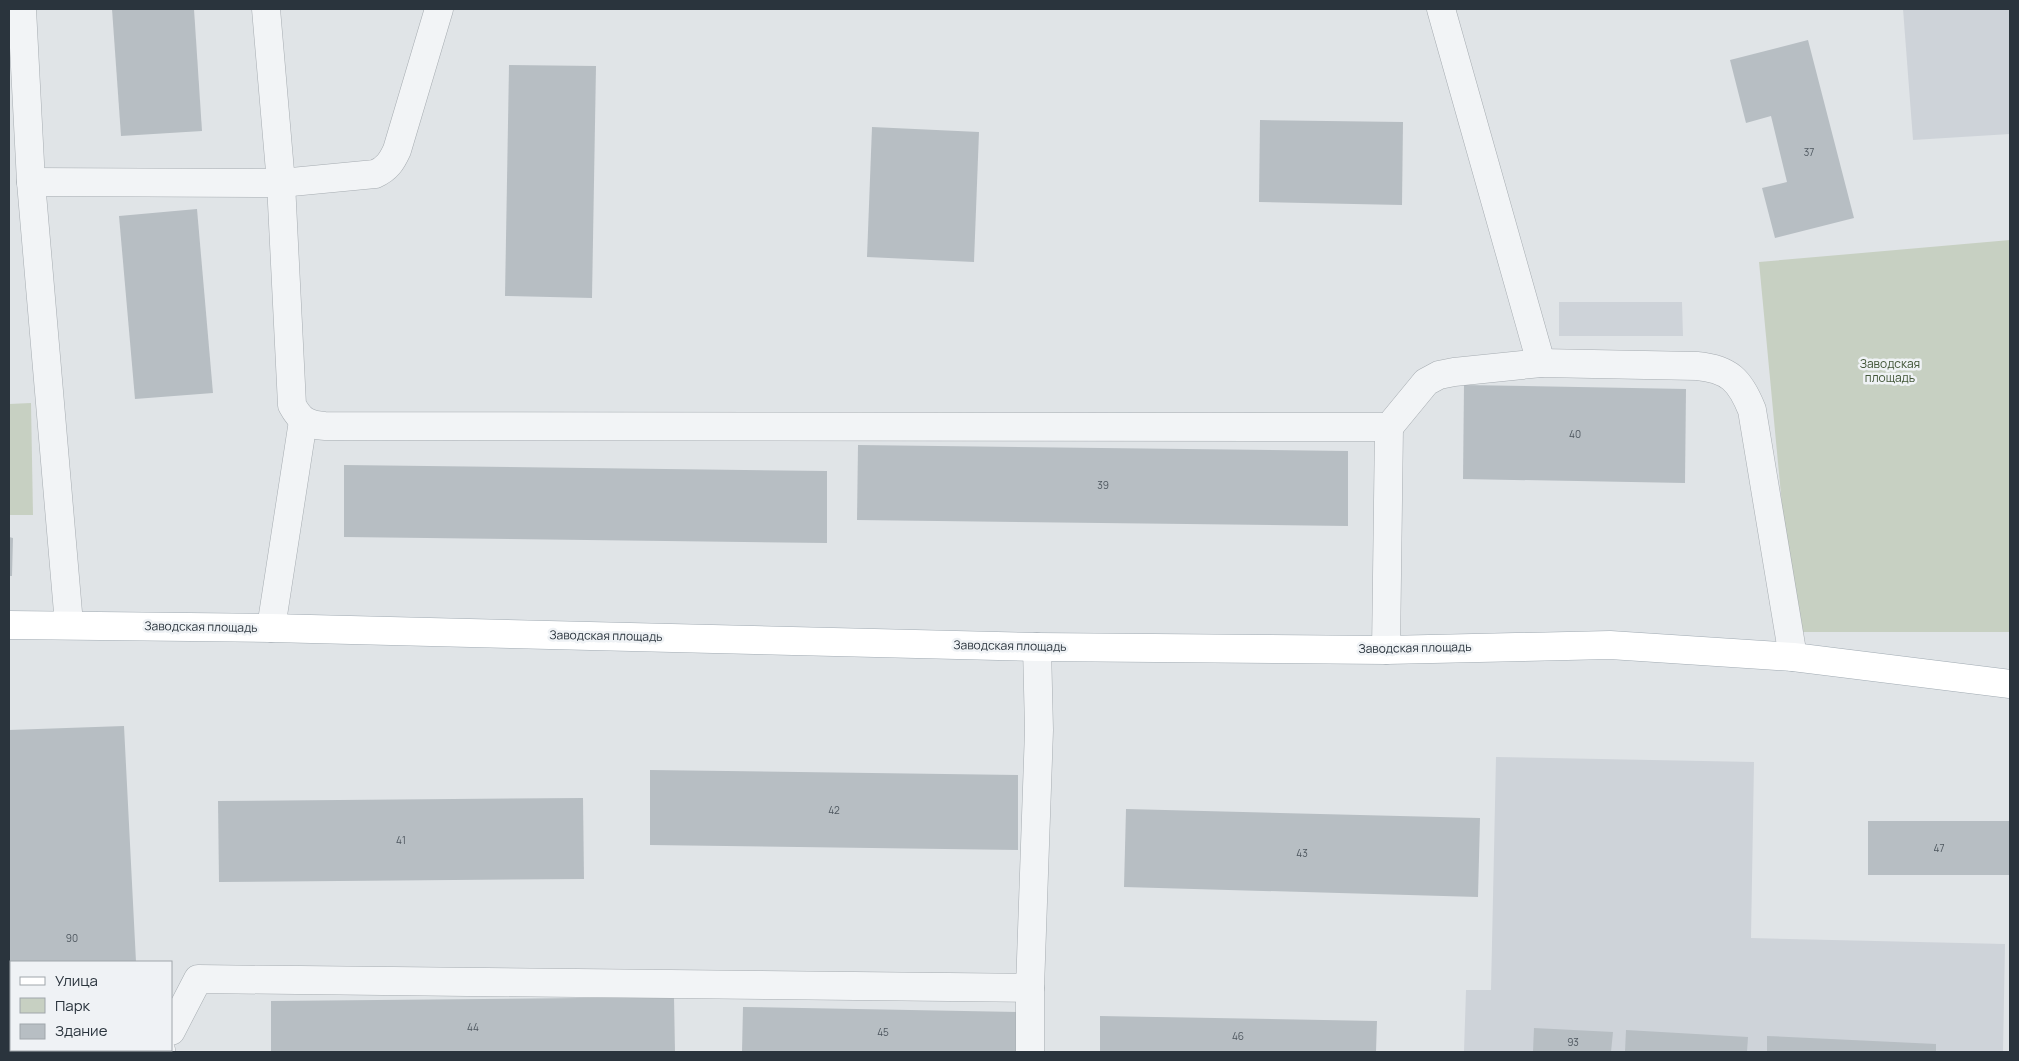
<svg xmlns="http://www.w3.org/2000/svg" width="2019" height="1061" viewBox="0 0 2019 1061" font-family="Manrope,sans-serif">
<rect width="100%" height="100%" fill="#e0e4e7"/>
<g fill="#ced3d9">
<polygon points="1903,9 2010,9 2010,134 1913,140"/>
<polygon points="1559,302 1682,302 1683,336 1559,336"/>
<polygon points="1496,757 1754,762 1751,938 2005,944 2003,1052 1464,1052 1466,990 1491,990"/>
</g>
<g fill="#c7d0c2">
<polygon points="2010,240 2010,632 1794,632 1759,262"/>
<polygon points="31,403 33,515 9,515 9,404"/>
</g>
<g fill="#b7bec3">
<polygon points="112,9 194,9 202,131 121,136"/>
<polygon points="1808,40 1854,218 1775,238 1762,188 1787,182 1771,116 1746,123 1730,60"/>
<polygon points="509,65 596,66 592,298 505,296"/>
<polygon points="1260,120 1403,122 1402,205 1259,202"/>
<polygon points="872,127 979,132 974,262 867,257"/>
<polygon points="197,209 213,393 135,399 119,216"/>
<polygon points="1464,385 1686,389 1685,483 1463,479"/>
<polygon points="858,445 1348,451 1348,526 857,520"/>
<polygon points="344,465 827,471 827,543 344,537"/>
<polygon points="9,537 13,538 12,576 9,576"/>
<polygon points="124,726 136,962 11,962 11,978 9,978 9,730"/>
<polygon points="650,770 1018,775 1018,850 650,845"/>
<polygon points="583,798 584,879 219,882 218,801"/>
<polygon points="1126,809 1480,818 1478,897 1124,887"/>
<rect x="1868" y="821" width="142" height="54"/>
<polygon points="674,997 675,1052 271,1052 271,1001"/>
<polygon points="743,1007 1024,1012 1023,1052 742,1052"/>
<polygon points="1100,1016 1377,1021 1376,1052 1100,1052"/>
<polygon points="1534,1028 1613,1032 1611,1052 1533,1052"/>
<polygon points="1626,1030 1748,1037 1747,1052 1625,1052"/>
<polygon points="1767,1036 1936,1044 1936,1052 1767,1052"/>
</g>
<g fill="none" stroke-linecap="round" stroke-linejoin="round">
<g stroke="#a6acb1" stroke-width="29">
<g id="minor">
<polyline points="22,9 31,182 69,624"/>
<path d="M266,9l15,174 11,222c8,15 15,20 33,21l1064,1 -3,223"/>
<polyline points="1441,9 1541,363"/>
<path d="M31,182l250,1 94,-9c12,-5 17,-13 22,-24l42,-141"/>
<path d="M1389,427l37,-45 13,-7 15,-3 87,-9 156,3c32,3 43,14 55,44l41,247"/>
<polyline points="271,628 303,421"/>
<polyline points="171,1031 198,979 1030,988"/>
<polyline points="160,1052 161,1050"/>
<polyline points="1030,1052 1030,988 1039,730 1037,647"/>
</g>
</g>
<g stroke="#a0aab2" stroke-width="29">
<polyline id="major" points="9,625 271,628 1037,647 1386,650 1610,645 1793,657 2010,684"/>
</g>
<use href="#minor" stroke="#f2f4f6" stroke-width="28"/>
<use href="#major" stroke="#fff" stroke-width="28"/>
</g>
<g text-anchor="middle" stroke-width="5" stroke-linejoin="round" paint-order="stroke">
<g font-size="10" fill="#4d565e">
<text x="1809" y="156">37</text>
<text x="1575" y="438">40</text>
<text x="1103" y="489">39</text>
<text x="834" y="814">42</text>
<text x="401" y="844">41</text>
<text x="1939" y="852">47</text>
<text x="1302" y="857">43</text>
<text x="72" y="942">90</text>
<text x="473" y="1031">44</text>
<text x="883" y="1036">45</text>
<text x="1238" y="1040">46</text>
<text x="1573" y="1046">93</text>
</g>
<g font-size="12" fill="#435739" stroke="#eff2f5">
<text x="1890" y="368">Заводская<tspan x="1890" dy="14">площадь</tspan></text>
</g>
<g font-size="12" fill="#2a343d" stroke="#eff2f5">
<text transform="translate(201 627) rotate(1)" y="4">Заводская площадь</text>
<text transform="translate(606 636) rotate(1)" y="4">Заводская площадь</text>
<text transform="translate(1010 646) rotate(1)" y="4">Заводская площадь</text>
<text transform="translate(1415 648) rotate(-1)" y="4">Заводская площадь</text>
</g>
</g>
<rect width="2019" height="1061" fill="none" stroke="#2a343d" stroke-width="20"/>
<rect x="10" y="961" width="162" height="90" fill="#eff2f5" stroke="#a0a6ab"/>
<rect x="20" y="977" width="25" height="8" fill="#ffffff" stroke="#a0a6ab"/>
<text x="55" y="986" font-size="15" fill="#2a343d">Улица</text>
<rect x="20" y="998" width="25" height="15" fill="#c7d0c2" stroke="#a0a6ab"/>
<text x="55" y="1011" font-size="15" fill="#2a343d">Парк</text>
<rect x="20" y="1024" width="25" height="15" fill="#b7bec3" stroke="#a0a6ab"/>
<text x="55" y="1036" font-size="15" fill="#2a343d">Здание</text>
</svg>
